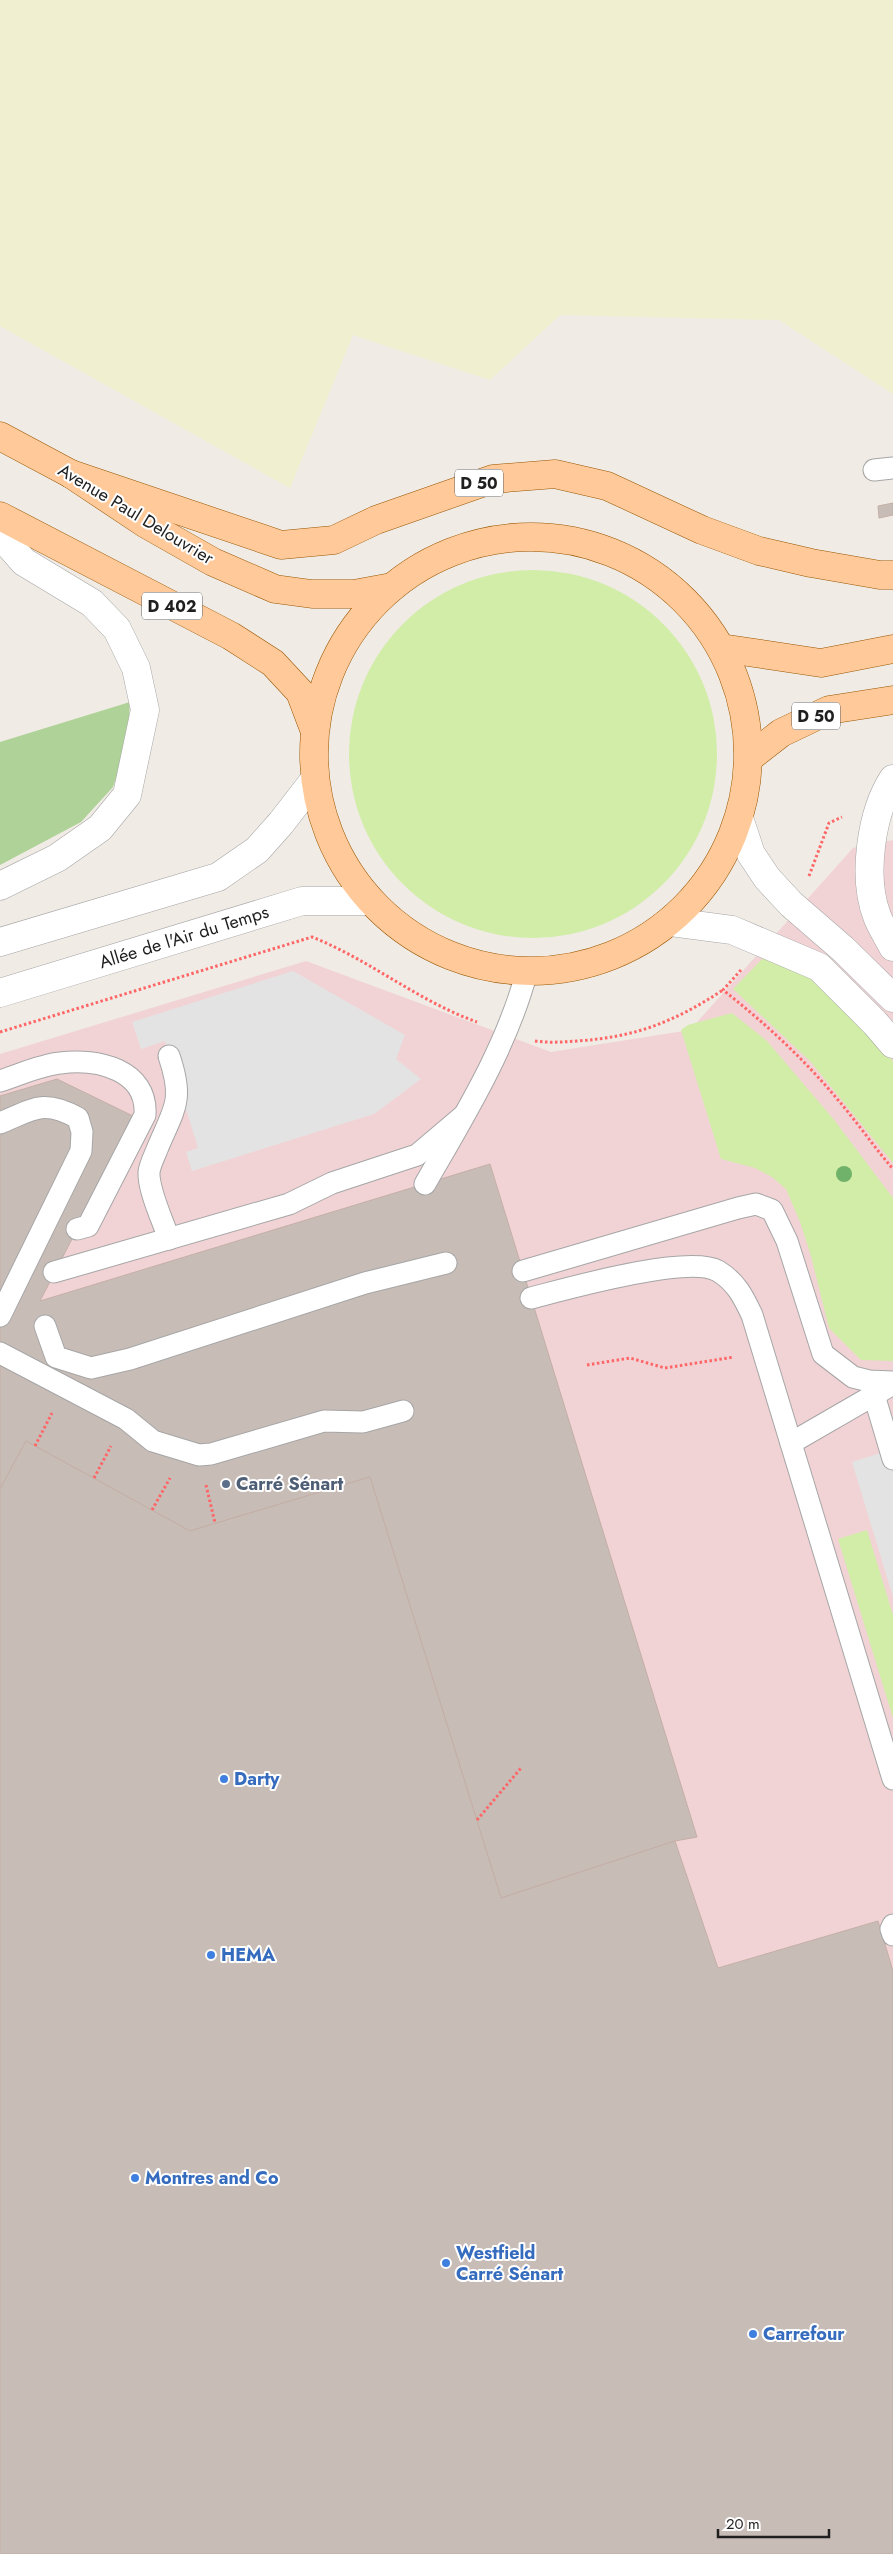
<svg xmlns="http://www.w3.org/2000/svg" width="893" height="2554" viewBox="0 0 893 2554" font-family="Jost,sans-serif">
<rect width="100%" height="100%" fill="#f0ebe4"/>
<polygon fill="#f2d3d5" points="893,840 893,2554 0,2554 0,1054 306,961 551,1052 690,1030 853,848"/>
<polygon fill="#f0efcf" points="0,0 893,0 893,394 779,320 560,315 490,380 353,335 290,488 0,326"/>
<g fill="#d1eda8">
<circle cx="533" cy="754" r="184"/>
<path d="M764,957c17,7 34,13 50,23 27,18 58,56 79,81v102l-83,-102 -77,-72z"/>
<polygon points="732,1013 767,1041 835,1121 893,1198 893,1361 861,1360 829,1328 811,1256 800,1222 786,1189 772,1177 755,1168 721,1159 681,1030 688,1025"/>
<polygon points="867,1530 893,1615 893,1718 838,1539"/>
</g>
<polygon fill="#aed297" points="130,702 127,747 113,787 81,822 0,865 0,742"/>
<g fill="#e3e3e3">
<polygon points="293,971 405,1035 396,1059 421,1079 374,1114 192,1171 186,1152 198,1148 165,1041 141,1049 132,1022"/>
<polygon points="893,1449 893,1597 852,1462"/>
</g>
<g fill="#c8bcb7" stroke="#c3afa6">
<polygon points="893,503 893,515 879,518 878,506"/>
<polygon points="57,1079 135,1117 40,1301 490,1164 697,1837 675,1841 501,1898 370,1477 190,1531 26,1441 0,1489 0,1096"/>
<polygon points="26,1441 190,1531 370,1477 501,1898 675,1841 718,1968 878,1921 893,1971 893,2554 0,2554 0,1489"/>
</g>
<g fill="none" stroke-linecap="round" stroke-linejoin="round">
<g stroke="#a6a6a6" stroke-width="23">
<g id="service">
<polyline points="874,470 893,468"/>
<path d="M169,1056c15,44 6,51 -11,91 -3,8 -8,17 -9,25 -1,18 14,49 20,67"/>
<path d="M0,1081c19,-6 40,-16 60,-18 38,-5 88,7 85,52l-57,111 -11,3"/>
<path d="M0,1123c34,-14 43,-24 78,-5l4,14 -1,19 -81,165"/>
<path d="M425,1184c39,-68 82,-137 102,-213"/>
<polyline points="523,1271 738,1208 756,1204 772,1210 787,1241 823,1354 853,1377 869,1381 893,1382"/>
<polyline points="54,1272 289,1204 332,1183 417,1155 463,1116"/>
<path d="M531,1298c35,-9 157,-44 187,-27 18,11 25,25 34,44l141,464"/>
<polyline points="45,1326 56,1357 91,1368 130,1359 365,1283 446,1263"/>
<polyline points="0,1353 126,1419 153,1441 199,1455 211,1454 324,1421 363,1422 403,1411"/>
<polyline points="874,1395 893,1459"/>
<polyline points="791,1443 893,1384"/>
<polyline points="893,1925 891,1929 893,1935"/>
</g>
</g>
<g stroke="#a6a6a6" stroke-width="29">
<g id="minor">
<path d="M893,779c-22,34 -31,98 -16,137 4,11 11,21 16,31"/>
<polyline points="739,818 751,854 767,878 791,904 843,949 893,998"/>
<polyline points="671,922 732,930 819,967 875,1023 893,1044"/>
</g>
</g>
<g stroke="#a6a6a6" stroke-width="29">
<g id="tertiary">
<polyline points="0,535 24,562 92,603 117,629 136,668 145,710 127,795 100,828 57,858 0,886"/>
<polyline points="0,942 218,877 257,850 281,823 315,779"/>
<polyline points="0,993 302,901 370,901"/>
</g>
</g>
<g stroke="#995600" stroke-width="29">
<g id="primary">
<polyline points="0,436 71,474 146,524 213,562 275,589 312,594 354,594 392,587"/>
<polyline points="71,474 281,545 334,540 376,520 493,479 555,474 607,486 702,530 759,551 811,563 880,575 893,575"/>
<polyline points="0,516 231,636 273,663 300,692 314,729"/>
<circle cx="531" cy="754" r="217"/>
<polyline points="721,648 821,663 893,649"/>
<polyline points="749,758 781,733 829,710 893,700"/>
</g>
</g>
<g stroke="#ff6667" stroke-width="3" stroke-dasharray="2.5 2.5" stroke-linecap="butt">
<polyline points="809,876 829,823 842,817"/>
<path d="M741,970l-18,20c42,33 81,69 115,110 19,22 36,47 55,69"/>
<path d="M0,1032l312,-95c58,23 106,64 165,85"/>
<path d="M535,1041c14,2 28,1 42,0 59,-4 97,-19 146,-51"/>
<polyline points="587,1365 630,1358 665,1368 734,1357"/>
<polyline points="35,1446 52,1413"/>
<polyline points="94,1478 111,1446"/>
<polyline points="206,1485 215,1523"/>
<polyline points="152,1510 170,1478"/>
<polyline points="477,1820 521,1768"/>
</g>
<use href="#service" stroke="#fff" stroke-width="21"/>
<use href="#minor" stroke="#fff" stroke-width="28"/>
<use href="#tertiary" stroke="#fff" stroke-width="28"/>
<use href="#primary" stroke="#ffc99a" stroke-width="28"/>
</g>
<circle fill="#71b26a" cx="844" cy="1174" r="8"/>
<circle fill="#5c6f8a" stroke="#fff" stroke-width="2" cx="226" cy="1484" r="5"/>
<g fill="#3f7fe0" stroke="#fff" stroke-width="2">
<circle cx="224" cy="1779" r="5"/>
<circle cx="211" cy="1955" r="5"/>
<circle cx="135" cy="2178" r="5"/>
<circle cx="446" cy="2263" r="5"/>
<circle cx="753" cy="2334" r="5"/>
</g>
<g text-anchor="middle" stroke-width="4" stroke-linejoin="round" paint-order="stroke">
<g fill="#fff" stroke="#626262" stroke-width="1">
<rect x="455" y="469.5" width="48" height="27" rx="4"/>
<rect x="142" y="592.5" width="60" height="27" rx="4"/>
<rect x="792" y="702.5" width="48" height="27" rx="4"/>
</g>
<g font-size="16" font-weight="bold" fill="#1f1f1f">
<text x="479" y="489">D 50</text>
<text x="172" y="612">D 402</text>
<text x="816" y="722">D 50</text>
</g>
<g font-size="18" fill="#1f1f1f" stroke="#fff">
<text transform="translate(136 514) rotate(31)" y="6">Avenue Paul Delouvrier</text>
<text transform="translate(184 937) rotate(-17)" y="6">Allée de l'Air du Temps</text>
</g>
<g font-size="18" font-weight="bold" fill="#4e5e75" stroke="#fff" text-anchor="start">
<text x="236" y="1490">Carré Sénart</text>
</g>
<g font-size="18" font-weight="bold" fill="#366cbe" stroke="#fff" text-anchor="start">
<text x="234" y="1785">Darty</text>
<text x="221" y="1961">HEMA</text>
<text x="145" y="2184">Montres and Co</text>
<text x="456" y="2259">Westfield<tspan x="456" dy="21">Carré Sénart</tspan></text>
<text x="763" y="2340">Carrefour</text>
</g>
</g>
<path d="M718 2529v8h111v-8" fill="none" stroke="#1f1f1f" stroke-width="2.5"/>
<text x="726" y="2529" font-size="15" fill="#1f1f1f" stroke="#ffffff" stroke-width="4" paint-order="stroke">20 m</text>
</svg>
